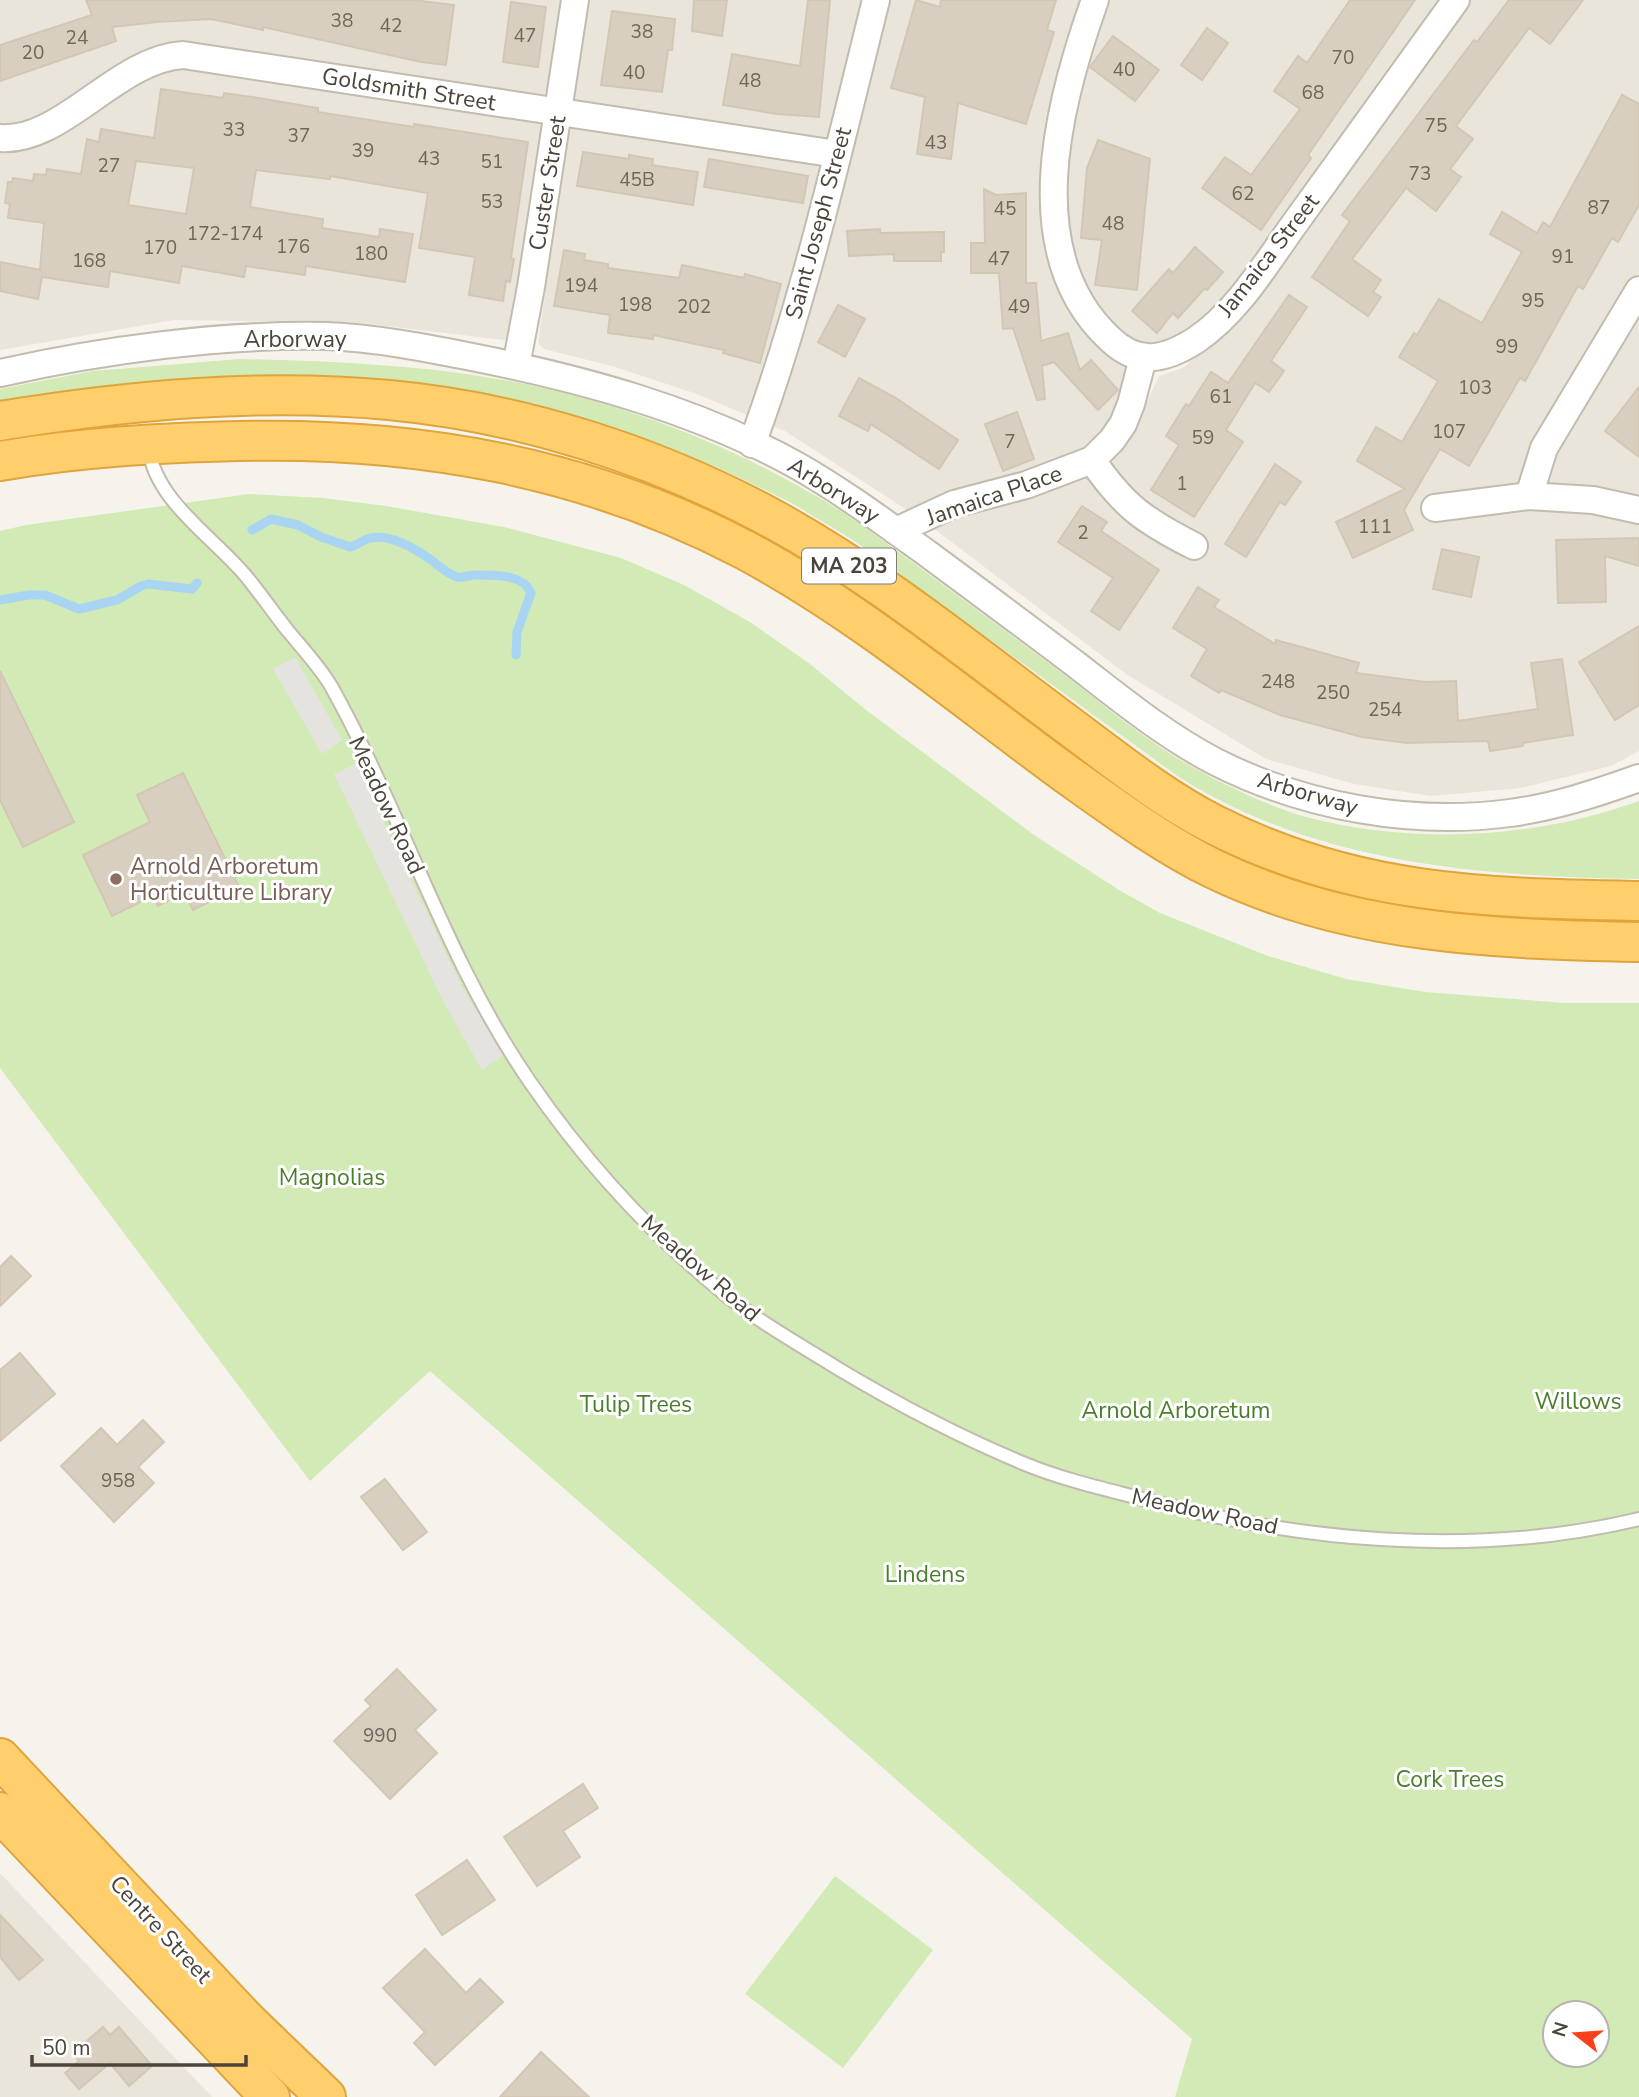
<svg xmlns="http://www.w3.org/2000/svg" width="1639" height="2097" viewBox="0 0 1639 2097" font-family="'Nunito Sans',sans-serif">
<rect width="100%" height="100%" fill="#f6f3ec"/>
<g fill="#eae5da">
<polygon points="0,0 566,0 512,337 503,340 362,323 174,320 0,350"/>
<polygon points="587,0 1440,0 1236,285 1196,330 1165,348 1109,426 1083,456 910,512 785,431 694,393 615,367 544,349 538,343"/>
<polygon points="1466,0 1639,0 1639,751 1611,766 1521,788 1431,796 1354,784 1266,759 1126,674 933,528 1104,465 1131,437 1159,376 1185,367 1285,257"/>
<polygon points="0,1873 212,2097 0,2097"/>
</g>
<g fill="#d2eab5" fill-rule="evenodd">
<path d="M240,359c78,2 156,5 233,16 136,20 271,72 385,147 65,48 130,96 196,145 40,30 79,64 123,91 34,21 90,48 129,59 107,28 229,22 333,-16v78c-160,-3 -325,-15 -463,-104l-323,-235 -63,-38 -69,-33 -55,-23 -57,-20 -118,-28 -283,-18 -132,9 -76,12v-12l93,-18z"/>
<path d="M249,494l74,4 63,8 118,21 117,31 63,27 66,37 60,42 56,46 168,125 85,55 41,23 108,43 78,23 79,13 139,11h75v1094h-464l17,-58 -762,-668 -120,110 -310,-413v-537l26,-6zM1555,2013h42v42h-42z"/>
<polygon points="835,1876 933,1950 843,2068 745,1994"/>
</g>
<g fill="#e5e3e0">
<polygon points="295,657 342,740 322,754 273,669"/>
<polygon points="356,764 463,989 505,1054 482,1070 444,1003 334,774"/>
</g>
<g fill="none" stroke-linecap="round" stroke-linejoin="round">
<g stroke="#a9d4f2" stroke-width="9">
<path d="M252,530l19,-11 27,6 23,12 29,10c7,-2 13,-7 20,-9 21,-4 44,10 60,21 8,6 17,15 27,18 5,1 11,-1 16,-2 18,0 50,-2 58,18l-14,39 -1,23"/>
<polyline points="0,600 29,595 45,595 79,609 117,600 141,586 148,584 192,589 197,583"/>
</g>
</g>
<g fill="#d8cfc1" stroke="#d3c7b4" stroke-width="2" fill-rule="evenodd">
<polygon points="86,0 413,0 454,5 446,65 421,62 263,27 263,30 211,19 157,22 112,27 116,41 0,81 0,45 92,15"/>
<polygon points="694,0 727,0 722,36 692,31"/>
<polygon points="808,0 830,0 819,117 777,114 723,105 732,54 800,66"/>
<polygon points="916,0 940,7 941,0 1056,0 1047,30 1054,32 1026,124 958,103 951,159 917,154 925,97 891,88"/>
<polygon points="1350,0 1415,0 1308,155 1311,158 1261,230 1202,188 1225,157 1251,175 1300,109 1274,91 1298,56 1307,63"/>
<polygon points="1509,0 1583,0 1550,44 1529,28 1456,126 1473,139 1450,169 1461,177 1436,211 1406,188 1352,259 1381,280 1373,292 1381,297 1368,316 1312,277 1350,221 1342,215 1474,40 1477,42"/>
<polygon points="511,2 546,7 538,67 503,62"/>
<polygon points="612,11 675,19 672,50 668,50 662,92 601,85"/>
<polygon points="1207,28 1228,43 1202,80 1181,65"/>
<polygon points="1113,36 1159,70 1135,101 1090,67"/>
<path d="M161,89l62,9 1,-5 35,5 59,10v4l96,15v-3l114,18 -17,116 3,1 -4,23 -4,-1 -3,20 -34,-6 6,-38 -56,-9 9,-55 -98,-17v3l-74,-9 -6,37 73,12 -1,9 57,9 1,-8 33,5 -8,48 -99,-16 -1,9 -59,-9 -2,11 -62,-11 -3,17 -69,-12 -2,16 -66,-10 -4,22 -38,-8v-29l40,8 4,-47 -36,-5 2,-14 -5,-1 3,-21h4l1,-4 20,3 1,-7 12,1 1,-6 34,5 6,-35 12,3 2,-13 53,9zM136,161l58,7 -8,46 -58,-9z"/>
<polygon points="1622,95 1639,104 1639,205 1618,242 1612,238 1583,289 1578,286 1525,381 1520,378 1469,466 1440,449 1404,510 1413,530 1353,558 1336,522 1405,489 1357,461 1376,427 1402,442 1438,381 1399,357 1414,333 1417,335 1439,299 1482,323 1522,252 1490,234 1502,212 1537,233 1543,222 1550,227"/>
<polygon points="1098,140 1150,159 1137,290 1095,285 1102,240 1081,238 1087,168"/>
<polygon points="583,152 629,159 629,155 653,159 652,165 698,172 693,205 577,186"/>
<polygon points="709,159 808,176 803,203 704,187"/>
<polygon points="984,189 996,195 1026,193 1026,283 1036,283 1041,341 1068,333 1080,370 1091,360 1118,390 1098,410 1054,362 1042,366 1045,399 1037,400 1013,328 1003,329 999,273 971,273 971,243 985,243"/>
<polygon points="880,229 880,233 944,232 944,252 941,252 941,261 894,261 894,254 849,256 847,231"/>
<polygon points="1195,247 1223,272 1207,290 1205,288 1178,318 1173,313 1157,333 1132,311 1169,269 1173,273"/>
<polygon points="564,250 585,254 584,260 608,264 608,268 679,278 682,265 744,278 745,274 781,284 760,363 723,353 724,350 653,335 653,339 608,333 610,315 554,306"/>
<polygon points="1289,295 1307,307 1271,361 1284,371 1269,392 1255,383 1226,430 1243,442 1194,517 1151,490 1179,445 1166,436 1186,404 1189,406 1211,372 1228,383"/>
<polygon points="838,305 865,319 845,357 818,342"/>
<polygon points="859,378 896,398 958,440 939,469 871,424 868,431 839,416"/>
<polygon points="1639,387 1639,457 1605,431"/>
<polygon points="1017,412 1034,459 1003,471 985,424"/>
<polygon points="1275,464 1301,482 1285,505 1280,502 1246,557 1225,544"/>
<polygon points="1082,506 1107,522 1101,531 1159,570 1119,630 1091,611 1113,578 1058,542"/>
<polygon points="1639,538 1639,566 1605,556 1606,602 1558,603 1556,540"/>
<polygon points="1442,549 1479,557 1471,597 1433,589"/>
<polygon points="1198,587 1219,600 1214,607 1275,644 1276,640 1359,663 1356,673 1425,682 1456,681 1458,721 1538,709 1531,663 1562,659 1573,735 1523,743 1523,746 1490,751 1488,741 1407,743 1362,737 1280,715 1221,690 1219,693 1191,676 1207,649 1173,628"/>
<polygon points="1639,626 1639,705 1615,720 1579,662"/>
<polygon points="0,671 74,822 23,847 0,800"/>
<polygon points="183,773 239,887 193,910 184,892 158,906 153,896 112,916 83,855 150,822 137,795"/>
<polygon points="11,1256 31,1276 0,1306 0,1267"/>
<polygon points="20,1353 55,1394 0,1441 0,1370"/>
<polygon points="143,1420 164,1442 138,1467 154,1483 114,1522 61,1466 101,1428 117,1445"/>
<polygon points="385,1479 427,1532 403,1550 361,1497"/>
<polygon points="397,1669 436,1710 415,1730 437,1753 390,1799 334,1741 371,1706 365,1700"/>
<polygon points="583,1784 598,1808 563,1831 580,1857 537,1886 504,1837"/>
<polygon points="467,1860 495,1900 442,1935 416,1895"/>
<polygon points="0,1915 43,1960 19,1980 0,1957"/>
<polygon points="425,1949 466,1993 480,1979 503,2002 435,2065 414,2043 425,2032 383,1988"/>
<polygon points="103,2027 110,2035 119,2027 152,2066 129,2086 110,2063 79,2089 65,2073 79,2061 73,2053"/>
<polygon points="541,2052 589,2097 500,2097"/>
</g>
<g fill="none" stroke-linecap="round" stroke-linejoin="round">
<g stroke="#c2bbae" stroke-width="16">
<path id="lane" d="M149,449c6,51 64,88 96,126 15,18 28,37 43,56 15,18 31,35 43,55 72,129 114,273 199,396 55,80 122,153 197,214 34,27 73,49 110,72 60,36 123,69 188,96 34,14 71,23 106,32 164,45 342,63 508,23"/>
</g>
<g stroke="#c2bbae" stroke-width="30">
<g id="street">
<path d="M1095,0c-37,103 -77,254 15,339 28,27 55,21 86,1 43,-29 72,-80 102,-121 53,-73 105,-146 158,-219"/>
<path d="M0,138c62,5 117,-79 183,-83l654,99"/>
<polyline points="1639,290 1544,448 1529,496 1593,500 1639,510"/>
<polyline points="516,366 531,287 575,0"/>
<path d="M0,373c103,-23 221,-39 327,-37 47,2 94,11 140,20 112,22 228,53 329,109 46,26 89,58 132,89 50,37 100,74 150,112 45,35 88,70 138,96 89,45 196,64 294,51 45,-6 87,-20 129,-35"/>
<path d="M752,444c53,-144 87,-296 124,-444"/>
<path d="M1092,460c32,47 53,61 102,86"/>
<polyline points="1435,508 1529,496"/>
<polyline points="896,531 954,504 1026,485 1092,460 1112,440 1123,424 1131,404 1143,358"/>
</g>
</g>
<g stroke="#e0a43c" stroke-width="42">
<g id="highway">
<path d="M0,421c129,-21 259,-33 389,-21 131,12 265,55 380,117 107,58 202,136 299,208 47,35 94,73 147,100 141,71 271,73 424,76"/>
<path d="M0,461c79,-14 159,-18 239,-20 178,-4 346,25 506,109 114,61 216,147 320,223 48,34 96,70 149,96 134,65 280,70 425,73"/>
<polyline points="0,1758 247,2021 326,2097"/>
<polyline points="0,1812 270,2097"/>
</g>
</g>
<use href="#lane" stroke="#fff" stroke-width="12"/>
<use href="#street" stroke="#fff" stroke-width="26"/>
<use href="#highway" stroke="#ffcf6e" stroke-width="38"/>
</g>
<circle fill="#8d6e63" stroke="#fff" stroke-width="2.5" cx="116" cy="879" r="7"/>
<g text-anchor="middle" stroke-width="6" stroke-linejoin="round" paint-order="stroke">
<g font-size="19" fill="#6e675b">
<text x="342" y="27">38</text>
<text x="391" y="32">42</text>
<text x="642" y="38">38</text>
<text x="525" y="42">47</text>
<text x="77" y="44">24</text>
<text x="33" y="59">20</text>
<text x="1343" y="64">70</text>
<text x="1124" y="76">40</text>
<text x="634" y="79">40</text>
<text x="750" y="87">48</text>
<text x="1313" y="99">68</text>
<text x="1436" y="132">75</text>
<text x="234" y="136">33</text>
<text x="299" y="142">37</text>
<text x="936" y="149">43</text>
<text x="363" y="157">39</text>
<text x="429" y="165">43</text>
<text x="492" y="168">51</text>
<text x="109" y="172">27</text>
<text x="1420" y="180">73</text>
<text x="637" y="186">45B</text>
<text x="1243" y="200">62</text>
<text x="492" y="208">53</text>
<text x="1599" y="214">87</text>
<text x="1005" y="215">45</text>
<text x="1113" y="230">48</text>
<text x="225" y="240">172-174</text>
<text x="293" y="253">176</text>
<text x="160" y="254">170</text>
<text x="371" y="260">180</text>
<text x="1563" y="263">91</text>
<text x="999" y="265">47</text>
<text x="89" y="267">168</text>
<text x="581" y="292">194</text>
<text x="1533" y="307">95</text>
<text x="635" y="311">198</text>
<text x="694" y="313">202</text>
<text x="1019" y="313">49</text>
<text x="1507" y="353">99</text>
<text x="1475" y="394">103</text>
<text x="1221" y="403">61</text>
<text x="1449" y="438">107</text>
<text x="1203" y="444">59</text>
<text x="1010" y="448">7</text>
<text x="1182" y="490">1</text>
<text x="1375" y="533">111</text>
<text x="1083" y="539">2</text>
<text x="1278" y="688">248</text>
<text x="1333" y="699">250</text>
<text x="1385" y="716">254</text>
<text x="118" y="1487">958</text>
<text x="380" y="1742">990</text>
</g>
<rect fill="#fff" stroke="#817c74" stroke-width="2" x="802" y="548.5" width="94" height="35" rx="5"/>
<g font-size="21" font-weight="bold" fill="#4b4439">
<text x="849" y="573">MA 203</text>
</g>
<g font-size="23" fill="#4b4439" stroke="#fff">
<text transform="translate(409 89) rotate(9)" y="8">Goldsmith Street</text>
<text transform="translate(547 183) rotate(-81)" y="8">Custer Street</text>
<text transform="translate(818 223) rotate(-75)" y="8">Saint Joseph Street</text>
<text transform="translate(1268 255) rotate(-52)" y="8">Jamaica Street</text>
<text x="295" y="347">Arborway</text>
<text transform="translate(834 490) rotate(32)" y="8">Arborway</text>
<text transform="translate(994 495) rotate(-19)" y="8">Jamaica Place</text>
<text transform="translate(1308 793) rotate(16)" y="8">Arborway</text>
<text transform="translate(387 805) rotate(65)" y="8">Meadow Road</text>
<text transform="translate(701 1268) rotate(41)" y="8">Meadow Road</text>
<text transform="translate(1205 1511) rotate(12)" y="8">Meadow Road</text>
<text transform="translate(161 1929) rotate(47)" y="8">Centre Street</text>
</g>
<g font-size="23" fill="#785e54" stroke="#fff" text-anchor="start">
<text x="130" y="874">Arnold Arboretum<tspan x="130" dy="26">Horticulture Library</tspan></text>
</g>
<g font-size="23" fill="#4a7f2a" stroke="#fff">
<text x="332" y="1185">Magnolias</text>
<text x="1578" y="1409">Willows</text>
<text x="636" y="1412">Tulip Trees</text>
<text x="1176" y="1418">Arnold Arboretum</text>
<text x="925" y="1582">Lindens</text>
<text x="1450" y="1787">Cork Trees</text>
</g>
</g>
<g transform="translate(1576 2034) rotate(287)"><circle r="33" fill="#ffffff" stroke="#b7b4b0" stroke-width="2"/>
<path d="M0-5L12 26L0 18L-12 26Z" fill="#fc3f1d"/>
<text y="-10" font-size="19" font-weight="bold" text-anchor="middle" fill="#4b4439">N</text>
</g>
<path d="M32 2055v10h214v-10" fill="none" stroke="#4b4439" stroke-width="3.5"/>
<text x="42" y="2055" font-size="21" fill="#4b4439" stroke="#ffffff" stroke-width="5" paint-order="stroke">50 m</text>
</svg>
